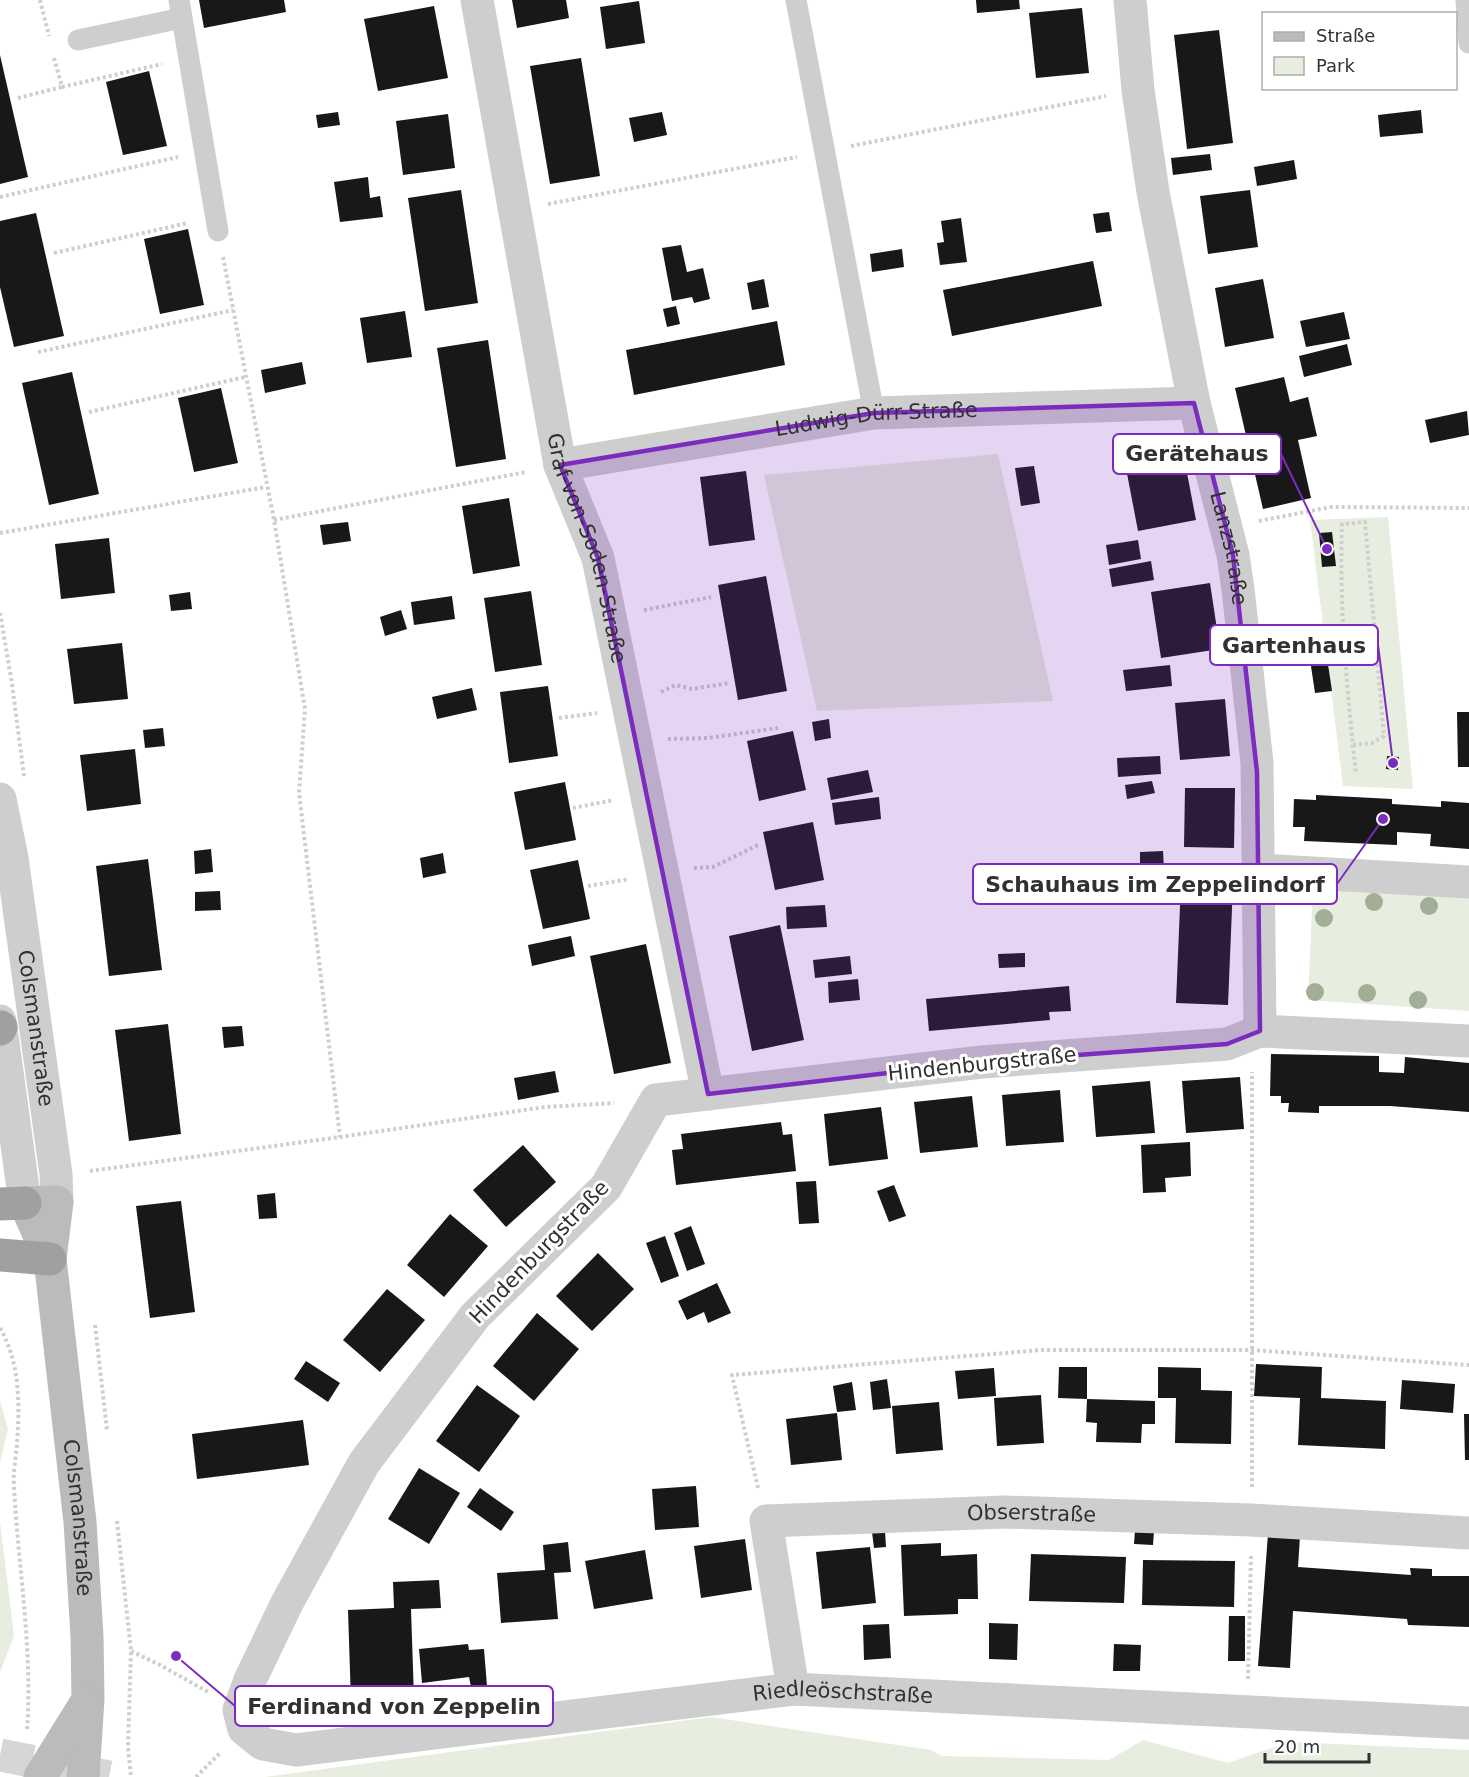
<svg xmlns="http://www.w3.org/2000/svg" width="1469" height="1777" viewBox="0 0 1469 1777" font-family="'DejaVu Sans',sans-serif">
<rect width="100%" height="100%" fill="#fff"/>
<g fill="#e7eddf">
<polygon points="998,454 1053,701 817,711 764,475"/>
<polygon points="1388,517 1413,789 1343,786 1310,520"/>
<polygon points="1313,889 1469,897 1469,1011 1308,1000"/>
<polygon points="0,1401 8,1429 0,1463"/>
<polygon points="0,1522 14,1636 0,1672"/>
<polygon points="711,1717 931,1750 942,1756 1109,1760 1143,1740 1228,1763 1289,1742 1469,1750 1469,1777 265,1777"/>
</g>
<g fill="#181818">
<polygon points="199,0 284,0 286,12 204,28"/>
<polygon points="512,0 566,0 569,18 517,28"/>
<polygon points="976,0 1019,0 1020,9 977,13"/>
<polygon points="639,1 645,43 606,49 600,7"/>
<polygon points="434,6 448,78 378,91 364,19"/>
<polygon points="1082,8 1089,73 1036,78 1029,13"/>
<polygon points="1219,30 1233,143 1187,149 1174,35"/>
<polygon points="0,55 28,177 0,184"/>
<polygon points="581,58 600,176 550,184 530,66"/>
<polygon points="149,71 167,146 123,155 106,82"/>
<polygon points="1421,110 1423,133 1380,137 1378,115"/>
<polygon points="338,112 340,125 318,128 316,115"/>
<polygon points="662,112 667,135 634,142 629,118"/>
<polygon points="448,114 455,168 403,175 396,121"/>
<polygon points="1210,154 1212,170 1173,175 1171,158"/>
<polygon points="1294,160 1297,179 1257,186 1254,167"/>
<polygon points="368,177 370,198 380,196 383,217 340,222 334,182"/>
<polygon points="461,190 478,303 425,311 408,198"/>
<polygon points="1250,190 1258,247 1208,254 1200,196"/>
<polygon points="1109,212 1112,231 1096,233 1093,214"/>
<polygon points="36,213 64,336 14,347 0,287 0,221"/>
<polygon points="961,218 967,262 940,265 937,243 944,242 941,221"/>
<polygon points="188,229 204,305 160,314 144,239"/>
<polygon points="681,245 687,272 703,268 710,299 694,303 692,297 672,301 662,248"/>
<polygon points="902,249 904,267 872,272 870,254"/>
<polygon points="1093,261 1102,306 952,336 943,290"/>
<polygon points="764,279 769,307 752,310 747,283"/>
<polygon points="1263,279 1274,338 1225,347 1215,288"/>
<polygon points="676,306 680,324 667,327 663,309"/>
<polygon points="405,311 412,357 367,363 360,318"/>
<polygon points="1344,312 1350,339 1306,347 1300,321"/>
<polygon points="777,321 785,365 634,395 626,350"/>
<polygon points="488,340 506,459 456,467 437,348"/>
<polygon points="1347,344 1352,365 1304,377 1299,356"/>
<polygon points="302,362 306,384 265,393 261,370"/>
<polygon points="72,372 99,494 49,505 22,383"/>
<polygon points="1284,377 1290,402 1308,397 1317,436 1298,440 1311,498 1263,509 1235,388"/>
<polygon points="221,388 238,463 194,472 178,398"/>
<polygon points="1467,411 1469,435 1430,443 1425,420"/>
<polygon points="1183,452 1196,520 1138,531 1125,463"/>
<polygon points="1034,466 1040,503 1021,506 1015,468"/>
<polygon points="746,471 755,540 709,546 700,477"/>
<polygon points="509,498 520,566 473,574 462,506"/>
<polygon points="348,522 351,541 323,545 320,525"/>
<polygon points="1332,532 1336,566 1322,567 1319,533"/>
<polygon points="109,538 115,593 61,599 55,544"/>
<polygon points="1138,540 1141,559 1109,565 1106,545"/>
<polygon points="1151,561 1154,580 1112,587 1109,569"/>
<polygon points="766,576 787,691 738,700 718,585"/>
<polygon points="1210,583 1220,649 1161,658 1151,592"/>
<polygon points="531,591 542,665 495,672 484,598"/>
<polygon points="190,592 192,609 171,611 169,595"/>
<polygon points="452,596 455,619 414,625 411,602"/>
<polygon points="401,610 407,629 385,636 380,617"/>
<polygon points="122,643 128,699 74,704 67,649"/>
<polygon points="1326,651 1332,691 1315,693 1309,653"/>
<polygon points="1170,665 1172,686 1126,691 1123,670"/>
<polygon points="548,686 558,756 509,763 500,692"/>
<polygon points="472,688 477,710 437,719 432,697"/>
<polygon points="1225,699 1230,756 1180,760 1175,703"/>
<polygon points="1457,712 1469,712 1469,767 1458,767"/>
<polygon points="829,719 831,738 815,741 812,722"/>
<polygon points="163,728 165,746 145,748 143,730"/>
<polygon points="793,731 806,790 759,801 747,741"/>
<polygon points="135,749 141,804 87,811 80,755"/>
<polygon points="1160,756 1161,774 1118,777 1117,758"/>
<polygon points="1387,756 1399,757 1398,770 1386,769"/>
<polygon points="868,770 873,792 831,800 827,778"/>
<polygon points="1152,781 1155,793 1127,799 1125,785"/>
<polygon points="565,782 576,840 525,850 514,792"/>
<polygon points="1185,788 1235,788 1234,848 1184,847"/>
<polygon points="1316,795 1392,799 1392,804 1441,807 1441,801 1469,803 1469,849 1430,846 1431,834 1397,832 1397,845 1304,841 1305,827 1293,827 1294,799 1316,800"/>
<polygon points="879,797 881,819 835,825 832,803"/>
<polygon points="813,822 824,880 775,890 763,832"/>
<polygon points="211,849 213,872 195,874 194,851"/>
<polygon points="1163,851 1164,869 1140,870 1140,852"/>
<polygon points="443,853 446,873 423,878 420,858"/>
<polygon points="148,859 162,970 109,976 96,866"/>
<polygon points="578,860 590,919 543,929 530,870"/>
<polygon points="1181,882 1233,884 1228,1005 1176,1003"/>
<polygon points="220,891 221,910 195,911 195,892"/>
<polygon points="825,905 827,927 787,929 786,907"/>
<polygon points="780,925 804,1040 752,1051 729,936"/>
<polygon points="571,936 575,956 532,966 528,945"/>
<polygon points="646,944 671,1063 614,1074 590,956"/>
<polygon points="1025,953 1025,967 999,968 998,954"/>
<polygon points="850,956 852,974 815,978 813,960"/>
<polygon points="858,979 860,1000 829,1003 828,982"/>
<polygon points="1069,986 1071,1011 1049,1012 1050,1020 929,1031 926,999"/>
<polygon points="168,1024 181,1134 129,1141 115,1030"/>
<polygon points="242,1026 244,1046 224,1048 222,1027"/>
<polygon points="1271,1054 1379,1056 1379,1072 1404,1073 1405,1057 1469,1063 1469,1112 1390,1106 1319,1106 1319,1113 1288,1112 1289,1103 1281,1103 1281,1096 1270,1096"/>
<polygon points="555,1071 559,1092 518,1100 514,1078"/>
<polygon points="1240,1077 1244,1129 1186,1133 1182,1081"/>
<polygon points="1150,1081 1155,1133 1096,1137 1092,1086"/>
<polygon points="1060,1090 1064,1142 1006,1146 1002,1095"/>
<polygon points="972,1096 978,1147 920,1153 914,1102"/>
<polygon points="881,1107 888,1159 829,1166 824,1114"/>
<polygon points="781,1122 783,1135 792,1134 796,1171 676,1185 672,1150 683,1149 681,1134"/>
<polygon points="1190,1142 1191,1176 1165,1178 1166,1192 1143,1193 1141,1145"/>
<polygon points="523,1145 556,1182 506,1227 473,1190"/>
<polygon points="816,1181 819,1223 799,1224 796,1182"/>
<polygon points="894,1185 906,1216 889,1222 877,1191"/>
<polygon points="275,1193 277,1218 259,1219 257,1195"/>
<polygon points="181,1201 195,1312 150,1318 136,1206"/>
<polygon points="450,1214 488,1246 444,1297 407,1265"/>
<polygon points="691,1226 705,1264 687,1271 674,1233"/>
<polygon points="665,1236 679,1276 661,1283 646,1243"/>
<polygon points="598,1253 634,1289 592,1331 556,1296"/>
<polygon points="717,1283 731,1313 708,1323 704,1312 687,1320 678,1301"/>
<polygon points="387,1289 425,1320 380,1372 343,1340"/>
<polygon points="537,1313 579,1349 534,1401 493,1366"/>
<polygon points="306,1361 340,1383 328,1402 294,1379"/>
<polygon points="1256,1364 1322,1367 1321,1398 1386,1401 1385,1449 1298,1445 1300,1398 1254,1396"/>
<polygon points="1059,1367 1087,1367 1087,1399 1058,1398"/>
<polygon points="1158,1367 1201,1368 1201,1390 1232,1391 1231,1444 1175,1443 1176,1398 1158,1398"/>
<polygon points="994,1368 996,1396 958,1399 955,1371"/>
<polygon points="887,1379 891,1408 873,1410 870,1382"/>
<polygon points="1402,1380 1455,1384 1453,1413 1400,1409"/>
<polygon points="852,1382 856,1410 837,1412 833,1386"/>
<polygon points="477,1385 520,1416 479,1472 436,1441"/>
<polygon points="1041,1395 1044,1443 997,1446 994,1398"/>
<polygon points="1087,1399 1155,1401 1155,1424 1142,1424 1141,1443 1096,1442 1097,1423 1086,1422"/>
<polygon points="939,1402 943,1450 896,1454 892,1406"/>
<polygon points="837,1413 842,1460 791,1465 786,1419"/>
<polygon points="1464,1414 1469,1414 1469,1460 1465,1460"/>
<polygon points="303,1420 309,1465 197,1479 192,1434"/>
<polygon points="419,1468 460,1493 429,1544 388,1519"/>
<polygon points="696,1486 699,1527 655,1530 652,1489"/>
<polygon points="480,1488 514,1512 501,1531 467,1507"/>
<polygon points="1135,1530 1154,1531 1153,1545 1134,1544"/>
<polygon points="885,1531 886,1547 874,1548 872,1532"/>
<polygon points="1268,1534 1300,1536 1298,1567 1411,1575 1410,1568 1432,1569 1432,1576 1469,1576 1469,1627 1408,1625 1407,1619 1293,1611 1290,1668 1258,1666"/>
<polygon points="745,1539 752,1590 701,1598 694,1546"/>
<polygon points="568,1542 571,1572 554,1573 558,1619 501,1623 497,1573 545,1570 543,1545"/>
<polygon points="941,1543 941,1556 977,1554 978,1599 958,1599 958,1614 904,1616 901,1545"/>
<polygon points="870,1547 876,1603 822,1609 816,1552"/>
<polygon points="645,1550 653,1599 594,1609 585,1561"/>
<polygon points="1031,1554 1126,1557 1124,1603 1029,1601"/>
<polygon points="1143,1560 1235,1561 1234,1607 1142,1605"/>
<polygon points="439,1580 441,1608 411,1609 414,1699 351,1702 348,1610 394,1608 393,1582"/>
<polygon points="1229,1616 1245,1616 1245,1661 1228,1661"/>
<polygon points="989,1623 1018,1624 1017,1660 989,1659"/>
<polygon points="889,1624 891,1658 864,1660 863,1625"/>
<polygon points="468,1644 469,1650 484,1649 487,1686 471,1687 469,1677 422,1683 419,1649"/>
<polygon points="1114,1644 1141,1645 1140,1671 1113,1671"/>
</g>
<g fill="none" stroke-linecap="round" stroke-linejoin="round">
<polyline stroke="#d6d6d6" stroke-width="33" stroke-dasharray="33 16" stroke-linecap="butt" points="0,1755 109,1777"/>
<g stroke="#cecece" stroke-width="4" stroke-dasharray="3 3" stroke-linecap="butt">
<polyline points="40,0 49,36"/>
<polyline points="54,58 62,87 162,64"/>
<polyline points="18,98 62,87"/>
<polyline points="851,146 1106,96"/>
<polyline points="0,197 178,157"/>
<polyline points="548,204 797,157"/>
<polyline points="54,253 188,223"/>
<polyline points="223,257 274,520 305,709 299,793 340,1137"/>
<polyline points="38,352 233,310"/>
<polyline points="89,412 245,377"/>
<polyline points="274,520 526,472"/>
<polyline points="1259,521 1331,507 1469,508"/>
<polyline points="0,533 266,487"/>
<polyline points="644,610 711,597"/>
<polyline points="0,613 12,684 24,776"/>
<polyline points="661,692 676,685 692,689 729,683"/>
<polyline points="559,718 597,713"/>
<polyline points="668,739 708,738 778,728"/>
<path d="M1353,745l19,-2 12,-7 -19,-214 -23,2c-3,83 5,167 14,250"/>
<polyline points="573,808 614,800"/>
<polyline points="694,868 713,867 758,845"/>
<polyline points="588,886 629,879"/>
<polyline points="90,1171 340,1137 545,1107 614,1103"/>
<polyline points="95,1325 107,1430"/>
<path d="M0,1328c20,35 20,76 17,116 -1,13 -4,27 -3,41 4,82 19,164 13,246"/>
<polyline points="1252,1487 1252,1072"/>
<polyline points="758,1488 732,1375 1042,1350 1252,1350 1469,1365"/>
<polyline points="117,1521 131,1651 128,1747 131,1777"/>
<polyline points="131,1651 160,1665 210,1693"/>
<polyline points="1248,1679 1251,1555"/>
<polyline points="196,1777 220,1753"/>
</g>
<g stroke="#cecece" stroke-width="21">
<polyline points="179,0 218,231"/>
<polyline points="796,0 874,413"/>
<polyline points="1466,0 1469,43"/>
<polyline points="78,40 182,18"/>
</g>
<g stroke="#cecece" stroke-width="33">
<path id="s1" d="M477,0l83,465 38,93 110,536"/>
<path id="s2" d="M1130,0l8,90 15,102 41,211 39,152 5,34 19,174 3,268"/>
<path id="s3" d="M560,465l314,-52 320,-10"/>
<polyline points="1259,870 1469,882"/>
<path id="s4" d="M1469,1041l-209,-10 -33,13 -245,18 -326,38 -50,87 -131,129 -111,147 -77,140 -37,77 -11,30 5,19 19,15 33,6 497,-61 676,34"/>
<path id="s5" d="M793,1689l-27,-168 239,-9 246,8 218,13"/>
</g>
<g stroke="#cecece" stroke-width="33">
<path id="s6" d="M0,799l12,59 44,316 1,28"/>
<polyline points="0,1021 25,1203"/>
</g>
<g stroke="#bbb" stroke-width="33">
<path id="s7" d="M50,1259l-25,-56 32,-1 -7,57 30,263 7,114 1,63 -5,78"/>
<polyline points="40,1777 86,1703"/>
</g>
<g stroke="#a0a0a0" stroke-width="33">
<polyline points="0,1029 1,1027"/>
<polyline points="0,1204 25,1203"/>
<polyline points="0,1255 50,1259"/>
</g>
</g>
<g fill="#a2ae95">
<circle cx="1374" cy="902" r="9"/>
<circle cx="1429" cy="906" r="9"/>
<circle cx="1324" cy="918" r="9"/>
<circle cx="1315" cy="992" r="9"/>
<circle cx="1367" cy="993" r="9"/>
<circle cx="1418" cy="1000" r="9"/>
</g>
<path fill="#7b2cbf" fill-opacity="0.2" stroke="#7b2cbf" stroke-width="4.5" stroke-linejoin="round" d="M1194,403l39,152 24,217 3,259 -33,13 -245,18 -274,32 -110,-536 -38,-93 314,-52z"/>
<g text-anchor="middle" stroke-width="6" stroke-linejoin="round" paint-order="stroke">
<g font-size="21" fill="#313131" stroke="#fff">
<text dy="7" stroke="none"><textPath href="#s3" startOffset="320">Ludwig-Dürr-Straße</textPath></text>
<text dy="7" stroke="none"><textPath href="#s1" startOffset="560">Graf-von-Soden-Straße</textPath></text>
<text dy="7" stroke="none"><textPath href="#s2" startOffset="558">Lanzstraße</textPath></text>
<text dy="7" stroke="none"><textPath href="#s6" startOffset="232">Colsmanstraße</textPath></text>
<text transform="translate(982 1064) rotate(-6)" y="7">Hindenburgstraße</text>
<text transform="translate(539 1252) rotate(-46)" y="7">Hindenburgstraße</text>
<text dy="7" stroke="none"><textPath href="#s5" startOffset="436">Obserstraße</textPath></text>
<text dy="7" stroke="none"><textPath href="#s7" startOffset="411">Colsmanstraße</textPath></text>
<text dy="7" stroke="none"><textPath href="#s4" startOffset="2192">Riedleöschstraße</textPath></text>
</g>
</g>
<path fill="none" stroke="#7b2cbf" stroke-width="2" d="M1327 549L1281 454M1393 763L1378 645M1383 819L1337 884M176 1656L235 1706"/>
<g fill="#7b2cbf" stroke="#fff" stroke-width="2">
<circle cx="1327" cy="549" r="6"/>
<circle cx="1393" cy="763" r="6"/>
<circle cx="1383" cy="819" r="6"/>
<circle cx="176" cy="1656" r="6"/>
</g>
<g fill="#fff" stroke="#7b2cbf" stroke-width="2">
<rect x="1113" y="434" width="168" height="40" rx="6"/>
<rect x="1210" y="625" width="168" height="40" rx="6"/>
<rect x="973" y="864" width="364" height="40" rx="6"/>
<rect x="235" y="1686" width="318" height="40" rx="6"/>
</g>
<g font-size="22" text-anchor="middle" font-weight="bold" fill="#313131">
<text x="1197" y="461">Gerätehaus</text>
<text x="1294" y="653">Gartenhaus</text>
<text x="1155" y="892">Schauhaus im Zeppelindorf</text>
<text x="394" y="1714">Ferdinand von Zeppelin</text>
</g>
<rect x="1262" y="12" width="195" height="78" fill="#ffffff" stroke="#adadad" stroke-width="1.5"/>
<rect x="1274" y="32" width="30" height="9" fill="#bbbbbb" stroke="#adadad" stroke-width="1.5"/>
<text x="1316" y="42" font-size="18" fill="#313131">Straße</text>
<rect x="1274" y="57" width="30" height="18" fill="#e7eddf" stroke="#adadad" stroke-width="1.5"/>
<text x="1316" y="72" font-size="18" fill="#313131">Park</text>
<path d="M1265 1753v9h104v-9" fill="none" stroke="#313131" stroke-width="3"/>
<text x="1274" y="1753" font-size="18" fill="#313131" stroke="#ffffff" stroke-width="4.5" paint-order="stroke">20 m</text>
</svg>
